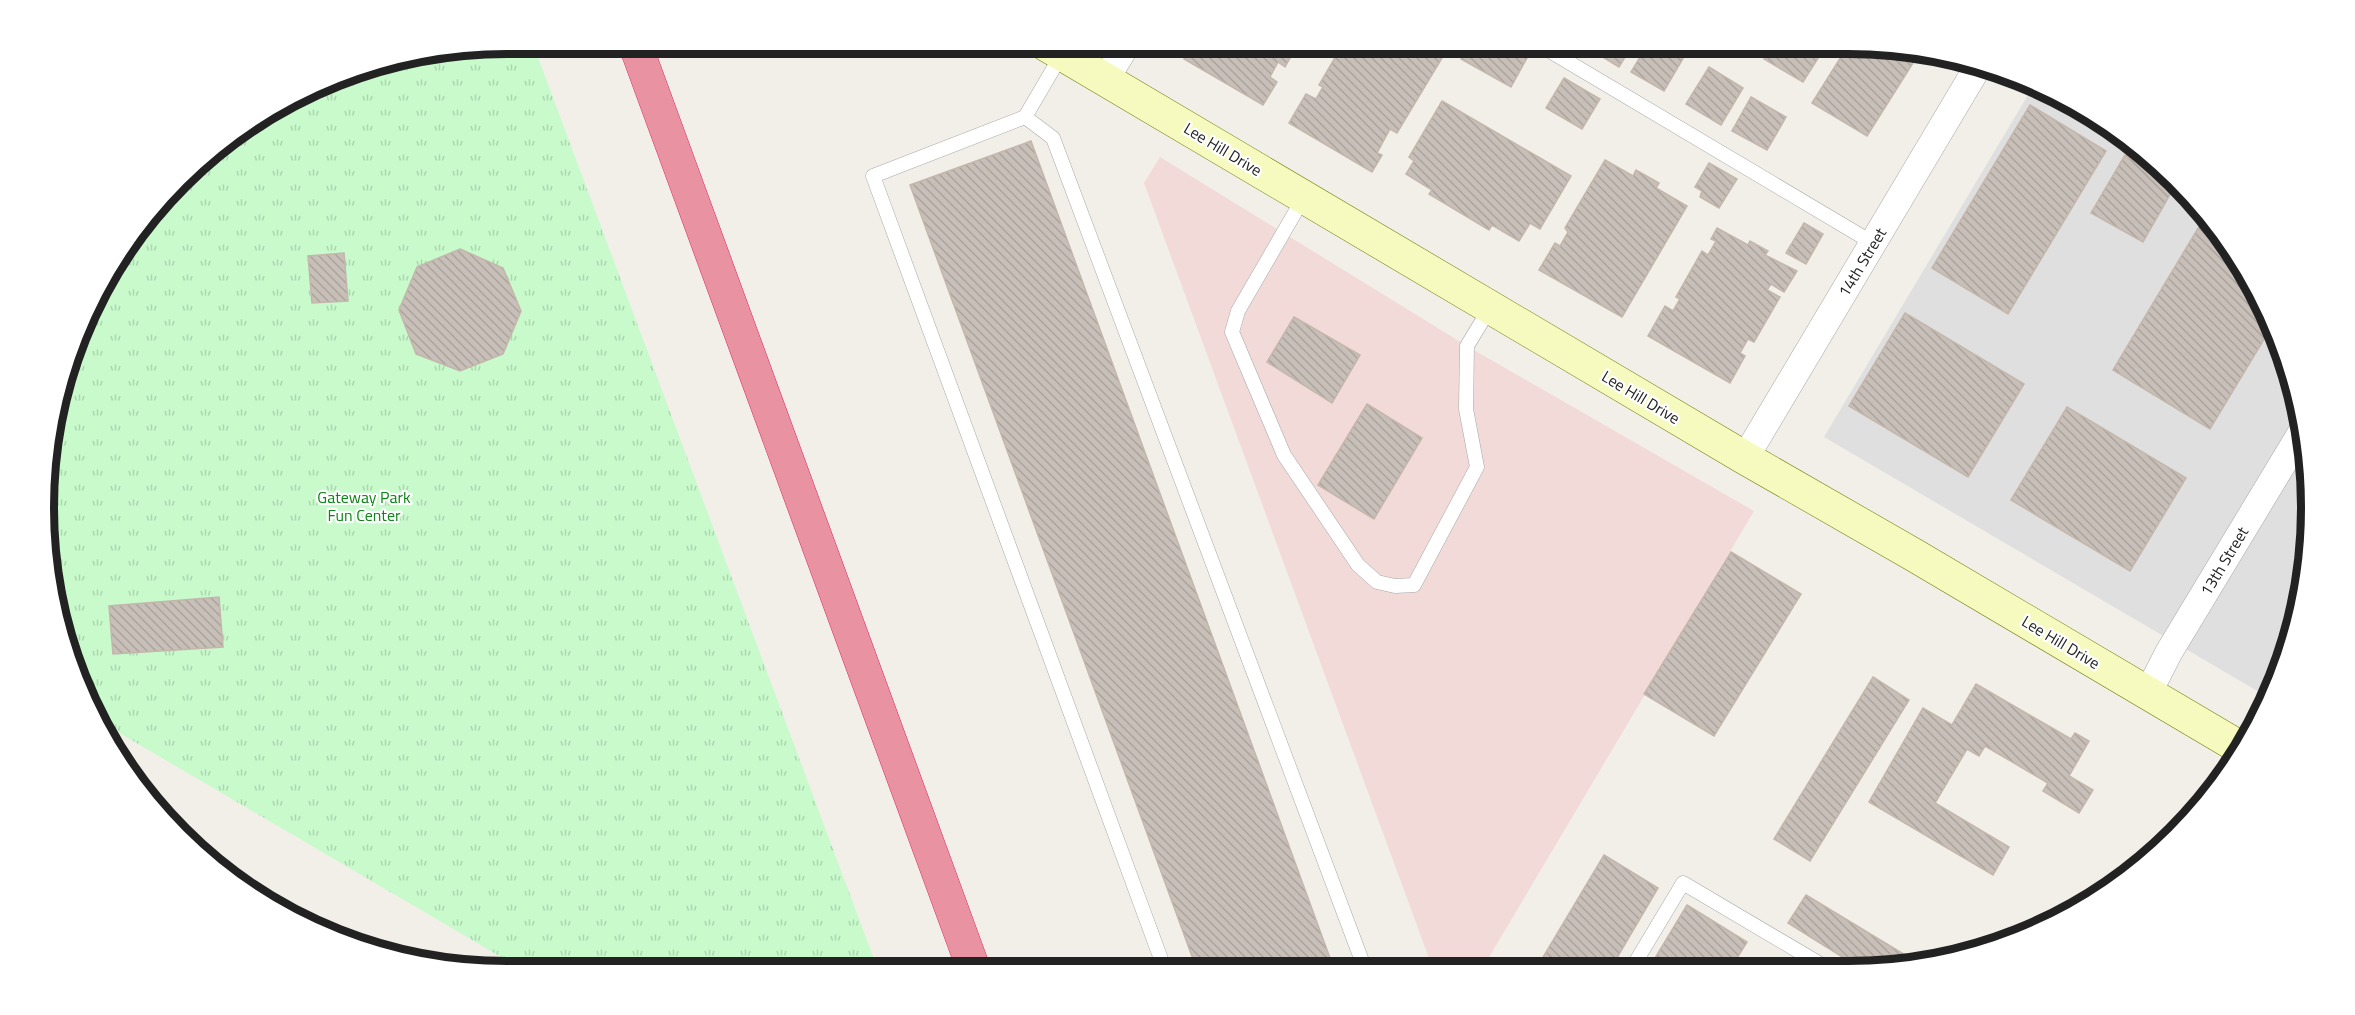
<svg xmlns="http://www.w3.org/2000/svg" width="2355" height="1015" viewBox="0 0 2355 1015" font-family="'Titillium Web',sans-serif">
<defs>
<pattern id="park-tufts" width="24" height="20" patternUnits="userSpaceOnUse" patternTransform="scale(1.5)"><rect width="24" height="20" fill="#c8facc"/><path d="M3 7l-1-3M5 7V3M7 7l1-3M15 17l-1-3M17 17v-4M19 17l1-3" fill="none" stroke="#acd6af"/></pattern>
<pattern id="building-back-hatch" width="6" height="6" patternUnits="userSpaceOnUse" patternTransform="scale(1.5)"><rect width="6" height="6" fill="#c7bfb8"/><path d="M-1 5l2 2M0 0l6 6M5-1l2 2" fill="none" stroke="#aba49e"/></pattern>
</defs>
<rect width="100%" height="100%" fill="#f2efe9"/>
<polygon fill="#e0dfdf" points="2034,85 2080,106 2154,159 2216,225 2264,303 2296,388 2311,477 2307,568 2287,657 2266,696 1824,437"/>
<polygon fill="#f2dad9" points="1160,157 1467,346 1754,511 1482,969 1433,969 1144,183"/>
<polygon fill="url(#park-tufts)" points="507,44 533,44 878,970 525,971 99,721 52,598 44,507 52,417 106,275 202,158 275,106 358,68"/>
<g fill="url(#building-back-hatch)" stroke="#c4b6ab" stroke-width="1.5">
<polygon points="1193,44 1298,44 1285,67 1278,62 1270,77 1277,82 1263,105 1184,59"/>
<polygon points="1343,44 1407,44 1422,52 1425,48 1442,58 1397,133 1390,129 1377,153 1382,155 1372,172 1289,123 1306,94 1316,99 1323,87 1319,85"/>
<polygon points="1470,44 1502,44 1527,58 1511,87 1461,59"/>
<polygon points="1581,44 1633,44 1619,67"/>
<polygon points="1648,44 1666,44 1685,55 1664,91 1631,72"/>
<polygon points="1773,44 1827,44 1803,82 1764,59"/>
<polygon points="1849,44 1918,55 1867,136 1812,103"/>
<polygon points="1709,67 1743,88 1721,125 1686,104"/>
<polygon points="1564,78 1600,99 1582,129 1546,108"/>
<polygon points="1751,97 1786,117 1767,150 1732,131"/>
<polygon points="1442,101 1571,176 1540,229 1530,223 1519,241 1492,225 1489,230 1429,194 1432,190 1406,174 1414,161 1409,157"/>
<polygon points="2030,105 2106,151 2008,314 1932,268"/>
<polygon points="1031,141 1334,969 1197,970 910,185"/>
<polygon points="2125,155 2176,184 2143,242 2091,213"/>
<polygon points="1605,160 1633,176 1636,170 1659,183 1656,188 1687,206 1622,317 1539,270 1555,243 1560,246 1568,232 1565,228"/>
<polygon points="1709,163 1737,179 1719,208 1700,197 1702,191 1695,187"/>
<polygon points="2206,215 2216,225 2264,303 2272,326 2210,429 2113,370"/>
<polygon points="1804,223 1823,234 1806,264 1786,253"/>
<polygon points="1717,228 1748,245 1750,241 1768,251 1765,255 1797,271 1784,292 1771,284 1767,290 1780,297 1754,342 1748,339 1740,353 1745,356 1730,383 1648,336 1665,306 1673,311 1680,299 1676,297 1702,251 1708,255 1716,241 1711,239"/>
<polygon points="460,249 503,268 521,311 503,354 460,371 416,354 399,310 417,267"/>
<polygon points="344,253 348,301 312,303 308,256"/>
<polygon points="1905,313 2024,384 1968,477 1849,406"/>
<polygon points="1294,317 1360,355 1332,403 1267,362"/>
<polygon points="1367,404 1422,438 1374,519 1318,485"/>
<polygon points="2067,407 2186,478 2130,571 2011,500"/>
<polygon points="1731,552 1801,594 1714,736 1644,694"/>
<polygon points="219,597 223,647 113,654 109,606"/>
<polygon points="1873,677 1909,700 1810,861 1774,839"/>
<polygon points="1976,684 2071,739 2075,733 2089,741 2069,776 2093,790 2079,813 2043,791 2048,783 1985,746 1979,756 1967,749 1935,803 2009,847 1993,875 1869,802 1923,708 1952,725"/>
<polygon points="1604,855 1658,888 1611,968 1536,969"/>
<polygon points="1806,895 1920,964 1908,967 1860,968 1788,923"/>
<polygon points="1687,905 1747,942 1731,968 1649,968"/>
<polygon points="1779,961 1791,968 1774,968"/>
</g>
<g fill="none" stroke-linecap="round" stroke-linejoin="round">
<g stroke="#a9a9a9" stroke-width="15">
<g id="lane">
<polyline points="1538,44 1873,243"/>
<polyline points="1062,54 1025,117 873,176 1165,970"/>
<polyline points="1025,117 1053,138 1365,969"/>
<polyline points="1304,197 1238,311 1232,332 1284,455 1358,565 1377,582 1395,586 1414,585 1477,467 1466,409 1467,346 1490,308"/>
<polyline points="1632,968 1683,883 1827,968"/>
</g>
</g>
<g stroke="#a9a9a9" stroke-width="28">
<g id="street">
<polyline points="1105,80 1127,44"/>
<polyline points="1745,458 1979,65"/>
<polyline points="2148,693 2169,652 2303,430"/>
</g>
</g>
<g stroke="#707d05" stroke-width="34">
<polyline id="secondary" points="1045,44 1745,458 1914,555 2239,747"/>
</g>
<g stroke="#dc2a67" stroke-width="34">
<polyline id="highway" points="635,44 974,970"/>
</g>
<use href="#lane" stroke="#fff" stroke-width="14"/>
<use href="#street" stroke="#fff" stroke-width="27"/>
<use href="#secondary" stroke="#f7fabf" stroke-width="33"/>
<use href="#highway" stroke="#e892a2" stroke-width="33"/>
</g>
<g text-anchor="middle" stroke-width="4.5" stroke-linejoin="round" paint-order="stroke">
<g font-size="16" fill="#222" stroke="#fff">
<text transform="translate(1223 149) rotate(31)" y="6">Lee Hill Drive</text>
<text transform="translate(1862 262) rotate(-59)" y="6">14th Street</text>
<text transform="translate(1641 397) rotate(31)" y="6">Lee Hill Drive</text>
<text transform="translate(2224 561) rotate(-59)" y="6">13th Street</text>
<text transform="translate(2061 642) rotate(31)" y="6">Lee Hill Drive</text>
</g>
<g font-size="16" fill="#0c8416" stroke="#fff">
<text x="364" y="503">Gateway Park<tspan x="364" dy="18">Fun Center</tspan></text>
</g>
</g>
<path d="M0 0H2355V1015H0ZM507 54H1848A453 453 0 0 1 2301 507V508A453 453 0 0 1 1848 961H507A453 453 0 0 1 54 508V507A453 453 0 0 1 507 54Z" fill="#fff" fill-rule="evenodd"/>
<path fill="none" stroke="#222" stroke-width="8" d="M507 54H1848A453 453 0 0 1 2301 507V508A453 453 0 0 1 1848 961H507A453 453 0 0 1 54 508V507A453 453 0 0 1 507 54Z"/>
</svg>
